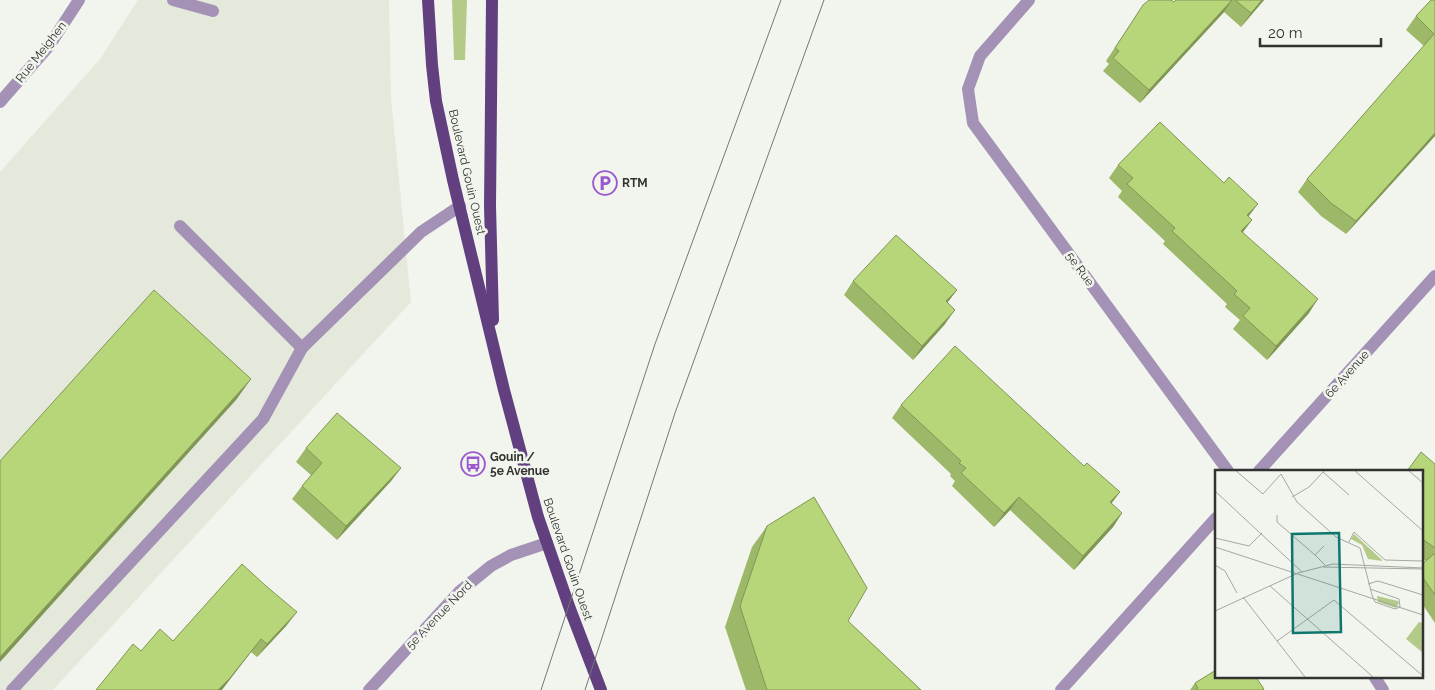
<svg xmlns="http://www.w3.org/2000/svg" width="1435" height="690" viewBox="0 0 1435 690" font-family="Raleway,sans-serif">
<rect width="100%" height="100%" fill="#f2f5ee"/>
<polygon fill="#e4e9db" points="138,0 389,0 391,98 411,302 53,690 0,690 0,172 100,59"/>
<polygon fill="#b3ca89" points="452,0 467,0 465,60 454,60"/>
<g fill="none" stroke-linecap="round" stroke-linejoin="round">
<g stroke="#a492b6" stroke-width="12">
<polyline points="173,0 213,11"/>
<polyline points="1029,0 980,56 968,89 973,123 1228,471"/>
<polyline points="0,102 49,46 79,0"/>
<polyline points="180,226 302,348 421,232 460,206"/>
<polyline points="1259,471 1435,276"/>
<polyline points="1374,676 1383,690"/>
<polyline points="12,690 263,419 302,348"/>
<polyline points="369,690 459,592 491,566 511,555 547,543"/>
<polyline points="1061,690 1216,518"/>
</g>
<g stroke="#62407f" stroke-width="12">
<polyline points="428,0 432,65 436,101 453,180 504,390 538,517 570,609 601,690"/>
<polyline points="492,0 490,206 493,320"/>
</g>
<g stroke="#757773" stroke-width="1">
<polyline points="541,690 655,344 781,0"/>
<polyline points="585,690 675,413 824,0"/>
</g>
</g>
<g fill="#9db868">
<polygon points="1176,0 1264,0 1241,27 1224,12 1140,103 1103,71 1109,64 1106,61 1143,5 1174,2"/>
<polygon points="1435,0 1435,136 1346,234 1321,216 1298,192 1307,179 1424,46 1406,30 1416,16"/>
<polygon points="1118,165 1249,217 1252,220 1243,232 1309,313 1267,360 1233,329 1240,320 1225,307 1227,304 1163,244 1165,241 1118,197 1122,191 1109,178"/>
<polygon points="853,281 957,290 947,303 945,324 913,360 844,295"/>
<polygon points="901,405 1084,466 1120,492 1111,504 1122,513 1113,527 1074,570 1010,510 994,527 952,486 955,481 950,476 951,474 892,418"/>
<polygon points="306,448 401,468 391,481 337,540 292,499 302,486 311,475 296,462"/>
<polygon points="1435,464 1435,623 1421,602 1421,565 1426,561 1421,558 1421,471"/>
<polygon points="767,526 848,621 921,690 746,690 725,627 752,547"/>
<polygon points="287,625 257,657 251,652 141,651 173,641"/>
<polygon points="1195,683 1264,689 1263,690 1190,690"/>
</g>
<g fill="#809655">
<polygon points="1232,0 1224,12 1140,103 1149,90"/>
<polygon points="1262,0 1264,0 1241,27 1251,13"/>
<polygon points="1435,133 1435,136 1346,234 1356,221"/>
<polygon points="1258,204 1248,217 1247,215"/>
<polygon points="1252,220 1242,233 1241,231"/>
<polygon points="957,290 947,303 946,301"/>
<polygon points="1318,299 1309,313 1267,360 1276,346"/>
<polygon points="955,310 945,324 913,360 922,346"/>
<polygon points="251,379 236,400 0,662 0,657"/>
<polygon points="401,468 391,481 337,540 346,526"/>
<polygon points="1120,492 1110,505 1110,502"/>
<polygon points="1019,497 1010,510 994,527 1004,513"/>
<polygon points="1122,513 1113,527 1074,570 1083,556"/>
<polygon points="297,612 287,625 257,657 267,644"/>
<polygon points="261,639 251,652 222,690 218,690"/>
</g>
<g fill="#b7d679" stroke="#809655">
<polygon points="1149,0 1171,0 1174,2 1176,0 1232,0 1149,90 1113,58 1119,51 1115,48 1143,5"/>
<polygon points="1235,0 1262,0 1251,13"/>
<polygon points="1431,0 1435,0 1435,133 1356,221 1331,203 1307,179 1434,34 1416,16"/>
<polygon points="1160,122 1224,183 1229,177 1258,204 1247,215 1252,220 1241,231 1318,299 1276,346 1243,316 1250,308 1234,294 1237,291 1172,231 1175,228 1127,184 1133,178 1118,165"/>
<polygon points="896,235 957,290 946,301 955,310 922,346 853,281"/>
<polygon points="154,290 251,379 0,657 0,461"/>
<polygon points="955,346 1084,466 1087,463 1120,492 1110,502 1122,513 1083,556 1019,497 1004,513 961,473 966,468 959,463 961,461 901,405"/>
<polygon points="337,413 401,468 346,526 302,486 322,463 306,448"/>
<polygon points="1421,452 1435,464 1435,548 1421,538 1421,471 1407,471"/>
<polygon points="814,497 867,588 848,621 921,690 767,690 740,606 767,526"/>
<polygon points="1435,553 1435,595 1421,575 1421,565"/>
<polygon points="242,564 266,586 297,612 267,644 261,639 230,678 218,690 96,690 133,644 141,651 160,629 173,641"/>
<polygon points="1216,670 1216,676 1255,676 1264,689 1262,690 1196,690 1198,688 1195,683"/>
</g>
<defs>
<g id="parking-ring" transform="scale(1.25)"><circle r="9.5" fill="#f2f5ee" stroke="#9a59ce" stroke-width="1.5"/><path d="M-3.5-5.5H1a3.5 3.5 0 0 1 0 7H-1V5.5H-3.5ZM-1-3.4V-.6H.8a1.4 1.4 0 0 0 0-2.8Z" fill="#9a59ce"/></g>
<g id="bus-ring" transform="scale(1.25)"><circle r="9.5" fill="#f2f5ee" stroke="#9a59ce" stroke-width="1.5"/><path d="M-5-6H5V4H4V6H2V4H-2V6H-4V4H-5ZM-3.5-4V0h7V-4ZM-3.5 1.2v1.5H-2V1.2ZM2 1.2v1.5H3.5V1.2Z" fill="#9a59ce"/></g>
</defs>
<g fill-rule="evenodd">
<use href="#parking-ring" x="605" y="183"/>
<use href="#bus-ring" x="473" y="464"/>
</g>
<g text-anchor="middle" stroke-width="5" stroke-linejoin="round" paint-order="stroke">
<g font-size="12" fill="#323330" stroke="#f2f5ee">
<text transform="translate(41 52) rotate(-52)" y="4">Rue Meighen</text>
<text transform="translate(467 172) rotate(77)" y="4">Boulevard Gouin Ouest</text>
<text transform="translate(1080 269) rotate(54)" y="4">5e Rue</text>
<text transform="translate(1347 374) rotate(-48)" y="4">6e Avenue</text>
<text transform="translate(568 559) rotate(71)" y="4">Boulevard Gouin Ouest</text>
<text transform="translate(439 615) rotate(-46)" y="4">5e Avenue Nord</text>
</g>
<g font-size="12" font-weight="bold" fill="#323330" stroke="#f2f5ee" text-anchor="start">
<text x="622" y="187">RTM</text>
<text x="490" y="461">Gouin /<tspan x="490" dy="14">5e Avenue</tspan></text>
</g>
</g>
<g transform="translate(1215 470)">
<rect width="208" height="208" fill="#f2f5ee"/>
<path d="M139,64l28,26v1l-14,-2 -6,-14 -11,-6zM162,126l21,5 1,2 -3,5 -18,-6zM204,152l3,1v29l-16,-13z" fill="#b3ca89"/>
<path fill="none" stroke="#a5a7a2" stroke-width="1" d="M20,0l28,24 18,-20 16,28 39,35 24,11 12,47 3,7 20,7 5,-2 -1,-8 -29,-10M139,0l69,61M193,0l15,13M108,2l26,23M0,21l87,81M77,27l17,-10 15,-16M62,45v7l38,33M0,68l34,8 13,-13M134,72l5,-10 31,28 38,1M109,76l-9,9 10,10M0,77l208,68M0,95l10,6 12,22M108,97l100,2M153,114l10,-3 45,14M55,116l103,91M28,127l62,80M0,141l83,-38 35,-9 90,4M62,171l57,-41 89,76"/>
<path fill="#0f766e" fill-opacity="0.15" stroke="#0f766e" stroke-width="2.5" d="M124,63l2,99 -48,1 -1,-99z"/>
<rect width="208" height="208" fill="none" stroke="#323330" stroke-width="2.5"/>
</g>
<path d="M1260 38v8h121v-8" fill="none" stroke="#323330" stroke-width="2.5"/>
<text x="1268" y="38" font-size="15" fill="#323330" stroke="#f2f5ee" stroke-width="4" paint-order="stroke">20 m</text>
</svg>
